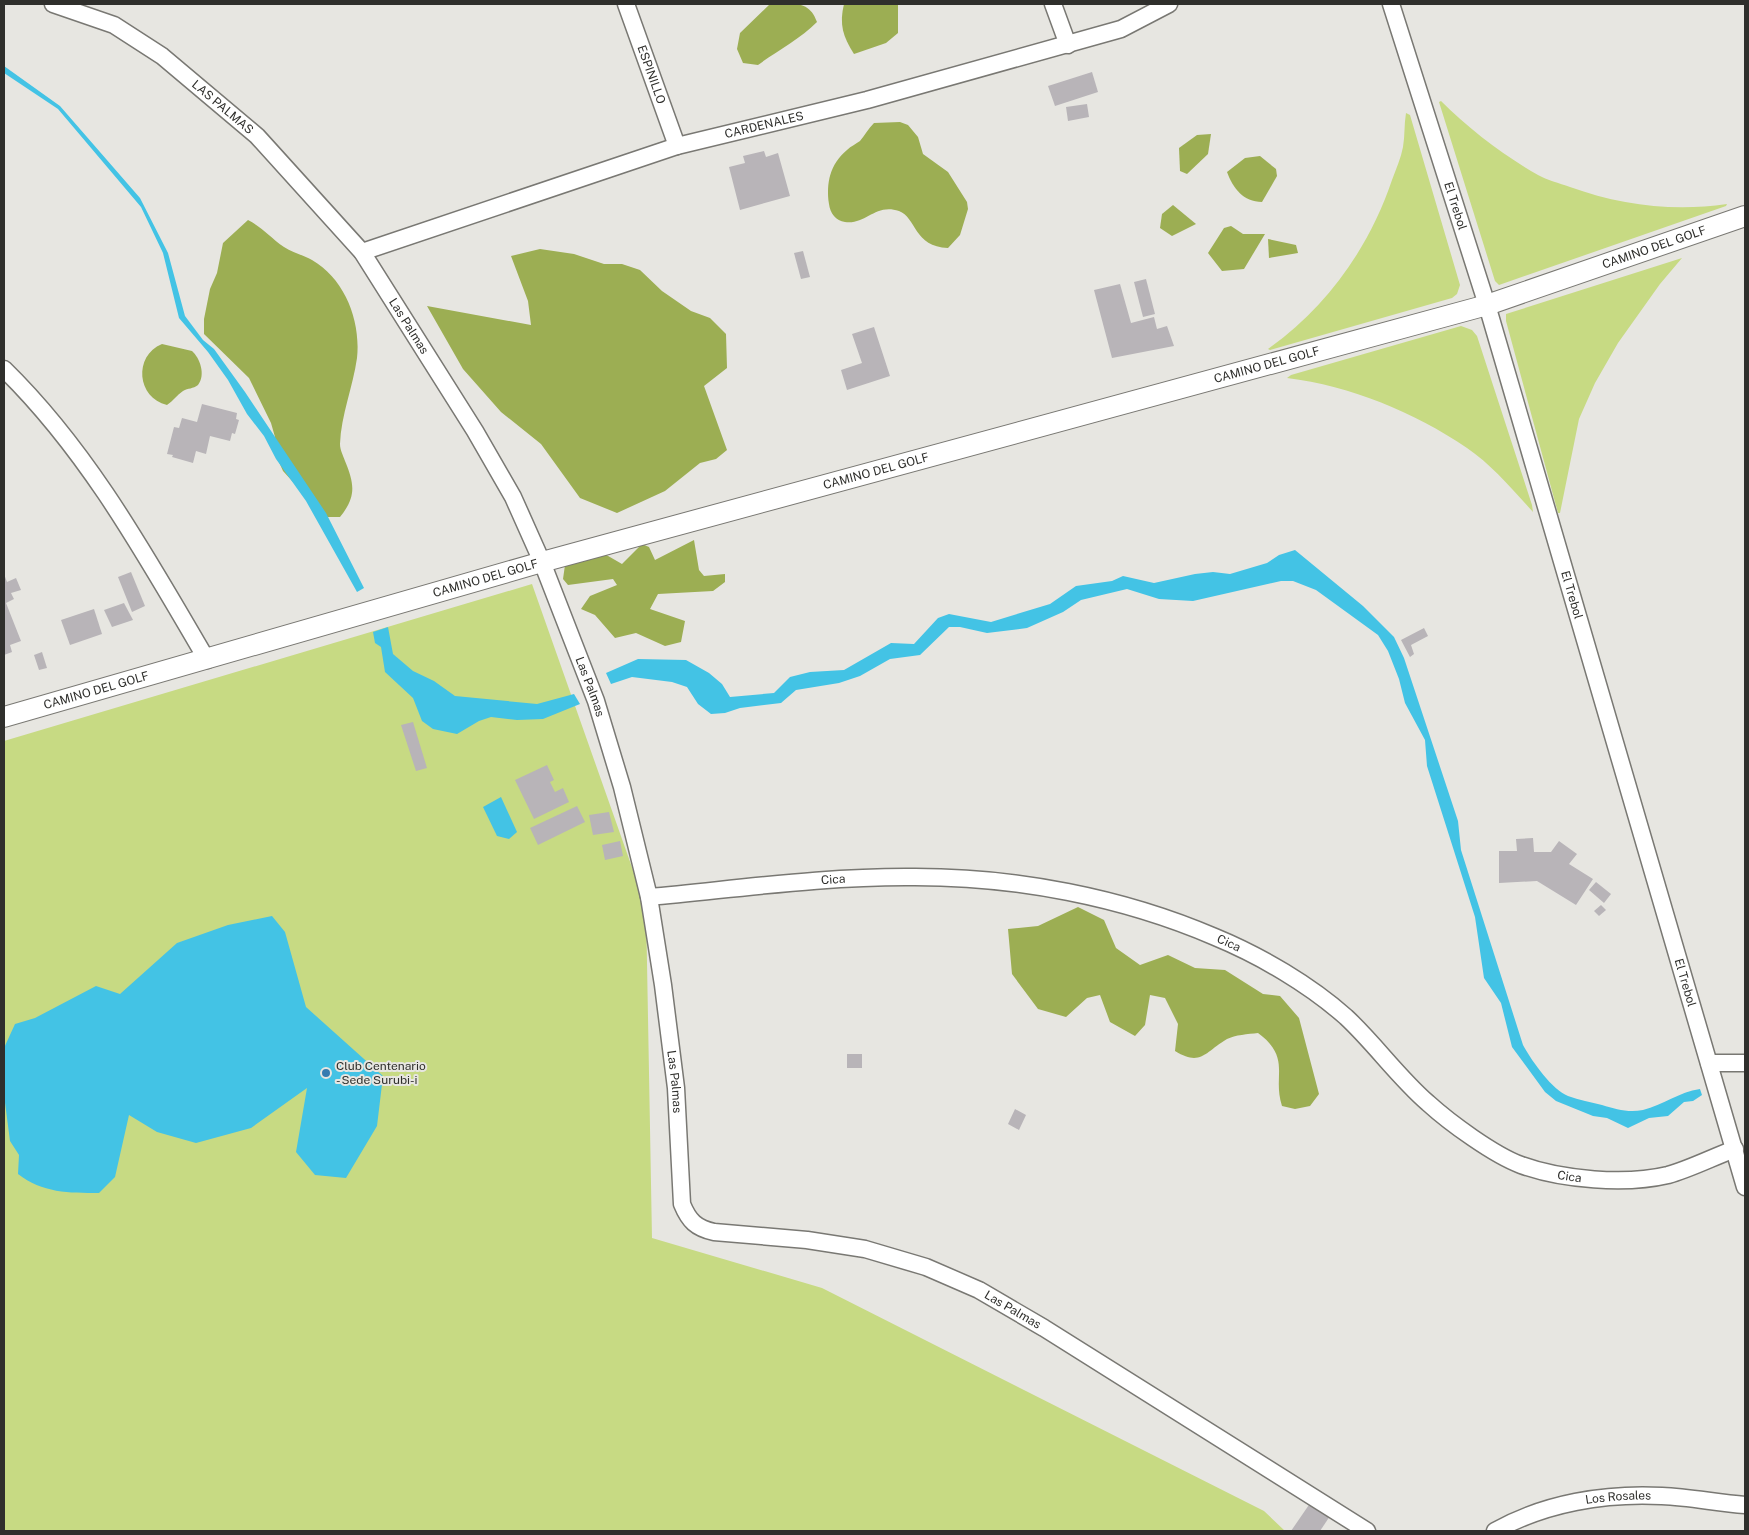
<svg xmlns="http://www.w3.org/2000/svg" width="1749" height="1535" viewBox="0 0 1749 1535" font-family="'Public Sans',sans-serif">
<rect width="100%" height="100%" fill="#e7e6e1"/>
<g fill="#c7da83">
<path d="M1441,101c28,28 62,54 97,74 9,5 21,8 32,12 50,18 103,25 157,17l-1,2 -227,79 -4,-4 -56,-179z"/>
<path d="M1406,113l4,2 50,170 -3,9 -5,4 -182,52 -2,-1c59,-42 101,-101 124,-169 4,-11 9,-22 11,-33 2,-11 1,-23 3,-34z"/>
<polygon points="1682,258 1660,284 1618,343 1595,383 1579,419 1560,513 1558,513 1506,321 1506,314"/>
<path d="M1461,326l11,4 5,6 55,169 1,7c-20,-22 -41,-47 -66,-64 -53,-36 -116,-62 -180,-70l4,-3z"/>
<polygon points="532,584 646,907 652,1238 822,1288 1264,1511 1285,1531 4,1531 4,741"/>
</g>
<g fill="#9cae53">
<path d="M770,4c25,0 39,-4 47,18 -17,17 -40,29 -59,43l-15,-2 -6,-14 3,-16z"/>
<path d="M844,4h54v29l-12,10 -32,11c-11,-17 -15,-30 -10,-50z"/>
<path d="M900,122l8,3 10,12 5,17 25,18 19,30 1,7 -8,26 -12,13c-34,-1 -32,-31 -49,-37 -24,-8 -33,14 -54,11 -9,-1 -15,-9 -16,-18 -3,-21 1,-40 18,-54 4,-4 9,-6 13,-9 5,-6 8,-12 14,-18z"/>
<polygon points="1211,134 1208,154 1187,174 1180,171 1179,148 1197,135"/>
<path d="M1260,156l16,13 1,7 -15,26c-19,0 -29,-14 -35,-30l18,-14z"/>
<polygon points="1173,205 1196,224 1172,236 1160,228 1162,214"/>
<path d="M248,220c14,7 23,18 36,27 9,6 19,8 28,13 33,19 49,61 45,98 -4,29 -16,57 -17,86 0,6 3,11 5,17 10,24 11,36 -5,56h-15l-42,-46 -8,-18v-16l-4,-14 -22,-45 -45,-44v-15l6,-30 7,-16 6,-30z"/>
<polygon points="1231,226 1243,234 1265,234 1244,269 1222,271 1208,253 1224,228"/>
<polygon points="1268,239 1296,245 1298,253 1269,258"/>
<polygon points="540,249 574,254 604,264 622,264 640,270 662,291 691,311 710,318 726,334 727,368 704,386 727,450 716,459 700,463 665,491 617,513 580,498 541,444 501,412 463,369 427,306 531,325 528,301 511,256"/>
<path d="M162,344l30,7c8,7 14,24 6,34 -5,4 -10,3 -15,6 -6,4 -10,10 -16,14 -30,-7 -34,-49 -5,-61z"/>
<polygon points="694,540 699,570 704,576 725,574 725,582 713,591 658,594 650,609 685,621 681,642 665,646 636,633 615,638 595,615 581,609 590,596 617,585 613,579 568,585 563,579 565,565 596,549 622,564 642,544 649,547 655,560"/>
<path d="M1078,907l26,13 12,28 24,17 28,-10 27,13 30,2 38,24 17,2 19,22 20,76 -9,12 -15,3 -13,-3c-10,-30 10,-48 -24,-73 -10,1 -23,2 -31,6 -22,13 -26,28 -52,12l3,-27 -13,-26 -15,-3 -5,30 -10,11 -25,-14 -10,-27 -13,3 -21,19 -28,-8 -26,-35 -4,-45 30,-3z"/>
</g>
<g fill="#43c3e5">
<polygon points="4,66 60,106 140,198 168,253 185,316 203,340 214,349 245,392 326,513 364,588 357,592 306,501 276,459 264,436 247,414 228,380 208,352 179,318 163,253 141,207 58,109 4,73"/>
<path d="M1295,550l68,56 31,31 10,21 54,163 3,29 62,195c8,15 29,45 45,51 11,4 23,6 34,9 14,4 26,8 41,5 20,-5 36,-18 57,-21l2,6 -9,6 -9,1 -16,14 -19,2 -21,10 -21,-10 -14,-2 -37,-15 -11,-9 -33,-45 -11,-44 -17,-25 -9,-61 -48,-151 -2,-26 -20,-37 -6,-24 -11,-28 -10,-16 -62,-45 -23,-9h-12l-88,20 -34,-2 -32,-10 -46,11 -18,12 -36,16 -40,5 -27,-6h-11l-29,28 -30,4 -30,17 -21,7 -43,7 -15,13 -41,5 -15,5 -14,1 -13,-10 -11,-17 -15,-5 -40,-5 -21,7 -5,-11 32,-14 48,1 23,13 13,11 8,13 44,-4 16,-16 20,-5 34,-2 47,-27 23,1 24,-26 11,-4 42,8 59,-18 26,-18 36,-5 11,-5 31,7 41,-9 18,-2 17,2 37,-11 12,-8z"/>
<polygon points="388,627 393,654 413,671 434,681 455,696 537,704 574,694 580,704 543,719 517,720 491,717 479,721 457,734 433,729 422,721 413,698 385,672 381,647 375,643 373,632"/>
<polygon points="501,797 517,832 509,839 497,836 483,807"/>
<path d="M272,916l13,16 21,75 77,69 -6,50 -31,52 -31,-3 -19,-23 11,-64 -56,40 -55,15 -39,-11 -28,-17 -14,62 -16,16c-30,0 -57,0 -81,-19l1,-19 -9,-14 -6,-46v-47l11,-24 20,-6 61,-32 24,8 57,-51 51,-18z"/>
</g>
<g fill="#b8b4b8">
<polygon points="1092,72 1098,92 1055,106 1048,86"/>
<polygon points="1087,104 1089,117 1068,121 1066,107"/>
<polygon points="764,151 766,157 778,153 790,196 740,210 729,167 745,163 743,156"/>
<polygon points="803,251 810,277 801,279 794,253"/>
<polygon points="1146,279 1155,314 1143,317 1134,282"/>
<polygon points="1120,284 1131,323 1154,317 1157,329 1167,326 1174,346 1112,358 1094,290"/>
<polygon points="874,327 890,376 847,390 841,370 862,363 852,334"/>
<polygon points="202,404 237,413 236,419 239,420 235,434 232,433 230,441 210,436 206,454 196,451 193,463 172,457 173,455 167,454 174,427 179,428 182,418 197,422"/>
<polygon points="131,572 145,606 132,612 118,577"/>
<polygon points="4,574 7,582 16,578 21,590 11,593 14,599 6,603 21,641 10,645 12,652 4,655"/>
<polygon points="124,603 133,620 112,627 104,610"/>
<polygon points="94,609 102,634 70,645 61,620"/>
<polygon points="1424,628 1428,636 1411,645 1414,654 1410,657 1401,640"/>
<polygon points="42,652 47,668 39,670 34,655"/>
<polygon points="413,722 427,768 416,771 401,725"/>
<polygon points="547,765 554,780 550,782 555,792 563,788 569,802 534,819 515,780"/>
<polygon points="577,806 585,822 538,845 530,828"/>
<polygon points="609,812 614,832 593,835 589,815"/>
<polygon points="1533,838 1534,852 1551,852 1559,841 1577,854 1569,864 1593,879 1576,905 1537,881 1499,883 1499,851 1517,851 1516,839"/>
<polygon points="620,841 623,856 605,860 602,845"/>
<polygon points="1596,882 1611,894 1604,903 1589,890"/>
<polygon points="1601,905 1606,910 1599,916 1594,911"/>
<rect x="847" y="1054" width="15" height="14"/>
<polygon points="1015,1109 1026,1115 1019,1130 1008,1124"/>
<polygon points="1313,1499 1332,1513 1320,1531 1291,1531"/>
</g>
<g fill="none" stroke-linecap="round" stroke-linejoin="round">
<g stroke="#797873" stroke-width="19">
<g id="minor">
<path id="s1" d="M53,4l61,21 48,31 95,80 105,116 113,179 38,66 29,65 54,139 26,86 27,110 14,88 13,103 6,116c7,17 14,24 32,28l93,8 58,9 61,18 53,23 65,38 323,203"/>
<path id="s2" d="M626,4l51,142"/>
<polyline points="1053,4 1068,45"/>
<path id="s3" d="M1391,4l96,301 258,882"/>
<path id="s4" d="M362,252l315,-106 190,-46 254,-71 48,-25"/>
<path d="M4,369c85,83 143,189 203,291"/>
<path id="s5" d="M649,897c88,-8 177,-21 266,-20 101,0 207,20 300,60 46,19 95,48 131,80 29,27 52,60 82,86 22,20 66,52 93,62 41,15 105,20 147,10 22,-6 45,-18 67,-26"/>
<polyline points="1709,1063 1745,1063"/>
<path id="s6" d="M1495,1531c50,-28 110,-38 167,-35 28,1 55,7 83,9"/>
</g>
</g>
<g stroke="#797873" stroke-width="22">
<g id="tertiary">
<path id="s7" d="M4,717l538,-155 945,-257 258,-89"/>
</g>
</g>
<use href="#minor" stroke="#fff" stroke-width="16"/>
<use href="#tertiary" stroke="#fff" stroke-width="20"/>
</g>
<circle fill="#367bb0" stroke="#e7e6e1" stroke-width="2" cx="326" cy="1073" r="5"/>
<g text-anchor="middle" stroke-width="4" stroke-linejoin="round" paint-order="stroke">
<g font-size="12" fill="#2f2f2c" stroke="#e7e6e1">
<text dy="4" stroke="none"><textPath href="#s2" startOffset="75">ESPINILLO</textPath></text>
<text dy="4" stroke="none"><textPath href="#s1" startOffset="201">LAS PALMAS</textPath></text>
<text dy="4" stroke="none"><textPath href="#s4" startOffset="422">CARDENALES</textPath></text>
<text dy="4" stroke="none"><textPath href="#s3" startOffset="212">El Trebol</textPath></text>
<text dy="4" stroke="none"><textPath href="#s7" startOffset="1716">CAMINO DEL GOLF</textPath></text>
<text dy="4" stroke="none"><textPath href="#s1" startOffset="490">Las Palmas</textPath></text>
<text dy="4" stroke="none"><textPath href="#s7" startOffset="1311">CAMINO DEL GOLF</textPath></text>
<text dy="4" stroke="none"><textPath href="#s7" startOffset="906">CAMINO DEL GOLF</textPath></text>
<text dy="4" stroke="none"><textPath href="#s7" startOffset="501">CAMINO DEL GOLF</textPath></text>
<text dy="4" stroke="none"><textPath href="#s3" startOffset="618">El Trebol</textPath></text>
<text dy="4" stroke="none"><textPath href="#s1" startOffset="895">Las Palmas</textPath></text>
<text dy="4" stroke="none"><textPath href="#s7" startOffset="96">CAMINO DEL GOLF</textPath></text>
<text dy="4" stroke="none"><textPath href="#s5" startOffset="185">Cica</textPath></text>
<text dy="4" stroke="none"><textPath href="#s5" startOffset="590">Cica</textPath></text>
<text dy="4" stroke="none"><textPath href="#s3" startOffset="1022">El Trebol</textPath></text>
<text dy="4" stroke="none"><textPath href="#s1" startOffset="1300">Las Palmas</textPath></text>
<text dy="4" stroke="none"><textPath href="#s5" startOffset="1010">Cica</textPath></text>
<text dy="4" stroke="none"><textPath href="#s1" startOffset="1780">Las Palmas</textPath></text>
<text dy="4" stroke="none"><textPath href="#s6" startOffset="129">Los Rosales</textPath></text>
</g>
<g font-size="12" fill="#2f2f2c" stroke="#e7e6e1" text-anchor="start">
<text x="336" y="1070">Club Centenario<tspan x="336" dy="14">- Sede Surubi-i</tspan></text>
</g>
</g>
<rect width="1749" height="1535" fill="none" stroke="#2f2f2c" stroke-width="10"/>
</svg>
